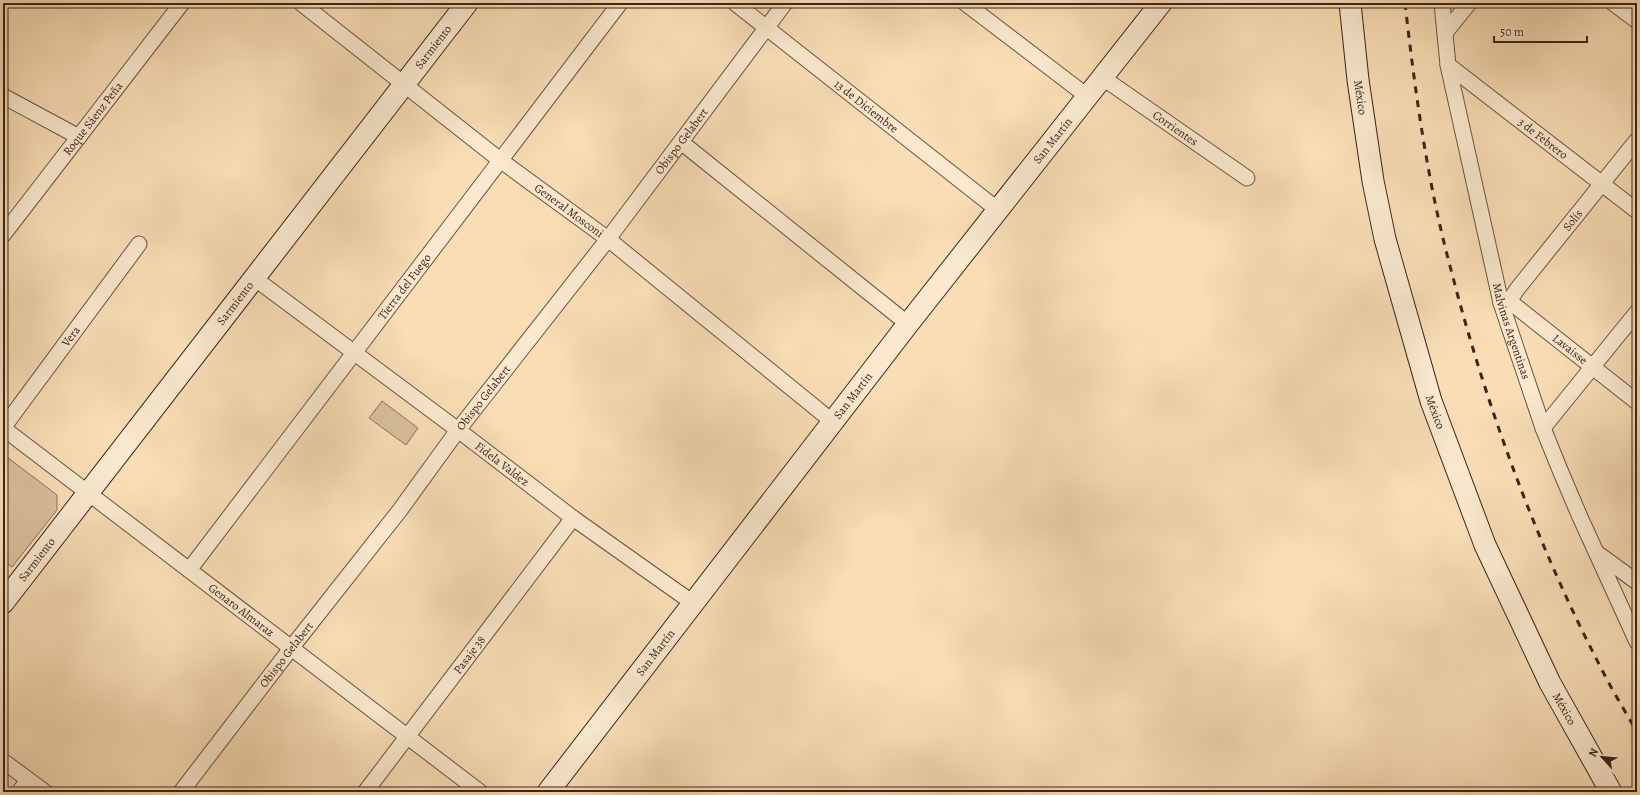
<svg xmlns="http://www.w3.org/2000/svg" width="1640" height="795" viewBox="0 0 1640 795" font-family="Alegreya,serif">
<rect width="100%" height="100%" fill="#f8ddb5"/>
<filter id="stains"><feTurbulence type="fractalNoise" baseFrequency=".005" numOctaves="4"/><feColorMatrix values="0 0 0 0 .2 0 0 0 0 .09 0 0 0 0 .02 0 0 0 .5 -.17"/></filter>
<radialGradient id="worn" r=".72"><stop offset=".6" stop-color="#630" stop-opacity="0"/><stop offset="1" stop-color="#630" stop-opacity=".3"/></radialGradient>
<g fill="#d8be9b" stroke="#8a715b">
<polygon points="382,401 418,428 406,445 369,418"/>
<polygon points="3,454 57,495 57,510 12,567 3,561"/>
</g>
<g fill="none" stroke-linecap="round" stroke-linejoin="round">
<g stroke="#6b5242" stroke-width="17">
<g id="street">
<path id="s1" d="M301,3l199,157 108,79 225,183"/>
<path id="s2" d="M735,3l263,207"/>
<polyline points="965,3 1087,96"/>
<path id="s3" d="M1442,3l6,62 53,238 42,125 17,42 20,47 57,125"/>
<polyline points="1613,3 1637,21"/>
<polyline points="1445,33 1469,3"/>
<path id="s4" d="M1448,65l189,146"/>
<path id="s5" d="M1103,78l144,100"/>
<polyline points="3,96 79,137"/>
<polyline points="681,142 908,324"/>
<path id="s6" d="M3,235l179,-232"/>
<path id="s7" d="M254,278l204,152 115,88 120,85"/>
<path id="s8" d="M1509,301l9,-13 119,-148"/>
<path id="s9" d="M1501,303l8,-2 128,101"/>
<path id="s10" d="M3,428l477,364"/>
<path id="s11" d="M3,428l136,-184"/>
<polyline points="1543,428 1637,312"/>
<polyline points="1597,553 1637,582"/>
<path id="s12" d="M189,570l431,-567"/>
<polyline points="3,761 45,792"/>
<path id="s13" d="M366,791l207,-273"/>
<polyline points="19,792 28,780"/>
<path id="s14" d="M181,792l111,-145 108,-137 58,-80 150,-191 177,-236"/>
</g>
</g>
<g stroke="#3c241b" stroke-width="23">
<g id="secondary">
<path id="s15" d="M1350,3l8,77 15,101 12,58 46,162 54,144 65,138 61,109"/>
<path id="s16" d="M3,603l464,-600"/>
<path id="s17" d="M548,792l360,-468 253,-321"/>
</g>
</g>
<use href="#street" stroke="#fae9cf" stroke-width="15"/>
<use href="#secondary" stroke="#fae9cf" stroke-width="21"/>
<path stroke="#3c241b" stroke-width="3" stroke-dasharray="7 7" stroke-linecap="butt" d="M1405,3c10,88 22,177 45,263 35,137 86,277 151,402 11,22 24,43 36,64"/>
</g>
<g text-anchor="middle" stroke-width="3" stroke-linejoin="round" paint-order="stroke">
<g font-size="12" fill="#3c241b" stroke="#fae9cf">
<text dy="4" stroke="none"><textPath href="#s16" startOffset="703">Sarmiento</textPath></text>
<text dy="4" stroke="none"><textPath href="#s15" startOffset="95">México</textPath></text>
<text dy="4" stroke="none"><textPath href="#s2" startOffset="167">13 de Diciembre</textPath></text>
<text dy="4" stroke="none"><textPath href="#s6" startOffset="147">Roque Sáenz Peña</textPath></text>
<text dy="4" stroke="none"><textPath href="#s5" startOffset="88">Corrientes</textPath></text>
<text dy="4" stroke="none"><textPath href="#s4" startOffset="120">3 de Febrero</textPath></text>
<text dy="4" stroke="none"><textPath href="#s14" startOffset="821">Obispo Gelabert</textPath></text>
<text dy="4" stroke="none"><textPath href="#s17" startOffset="824">San Martín</textPath></text>
<text dy="4" stroke="none"><textPath href="#s1" startOffset="339">General Mosconi</textPath></text>
<text dy="4" stroke="none"><textPath href="#s8" startOffset="103">Solís</textPath></text>
<text dy="4" stroke="none"><textPath href="#s12" startOffset="356">Tierra del Fuego</textPath></text>
<text dy="4" stroke="none"><textPath href="#s16" startOffset="379">Sarmiento</textPath></text>
<text dy="4" stroke="none"><textPath href="#s3" startOffset="336">Malvinas Argentinas</textPath></text>
<text dy="4" stroke="none"><textPath href="#s11" startOffset="114">Vera</textPath></text>
<text dy="4" stroke="none"><textPath href="#s9" startOffset="86">Lavaisse</textPath></text>
<text dy="4" stroke="none"><textPath href="#s17" startOffset="500">San Martín</textPath></text>
<text dy="4" stroke="none"><textPath href="#s14" startOffset="497">Obispo Gelabert</textPath></text>
<text dy="4" stroke="none"><textPath href="#s15" startOffset="419">México</textPath></text>
<text dy="4" stroke="none"><textPath href="#s7" startOffset="310">Fidela Valdez</textPath></text>
<text dy="4" stroke="none"><textPath href="#s16" startOffset="55">Sarmiento</textPath></text>
<text dy="4" stroke="none"><textPath href="#s10" startOffset="300">Genaro Almaraz</textPath></text>
<text dy="4" stroke="none"><textPath href="#s17" startOffset="176">San Martín</textPath></text>
<text dy="4" stroke="none"><textPath href="#s14" startOffset="173">Obispo Gelabert</textPath></text>
<text dy="4" stroke="none"><textPath href="#s13" startOffset="171">Pasaje 38</textPath></text>
<text dy="4" stroke="none"><textPath href="#s15" startOffset="743">México</textPath></text>
</g>
</g>
<rect width="1640" height="795" fill="none" stroke="#f8ddb5" stroke-width="16"/>
<rect x="4" y="4" width="1632" height="787" fill="none" stroke="#3c241b" stroke-width="2"/>
<rect x="8" y="8" width="1624" height="779" fill="none" stroke="#3c241b"/>
<g transform="translate(1602 757) rotate(297)" stroke="#fae9cf" stroke-width="3" paint-order="stroke">
<path d="M0-3L7 15L0 10L-7 15Z" fill="#3c241b"/>
<text y="-6" font-size="11" font-weight="bold" text-anchor="middle" fill="#3c241b">N</text>
</g>
<path d="M1494 36v6h93v-6" fill="none" stroke="#3c241b" stroke-width="2"/>
<text x="1500" y="36" font-size="12" fill="#3c241b" stroke="#fae9cf" stroke-width="3" paint-order="stroke">50 m</text>
<rect width="100%" height="100%" filter="url(#stains)"/>
<rect width="100%" height="100%" fill="url(#worn)"/>
</svg>
